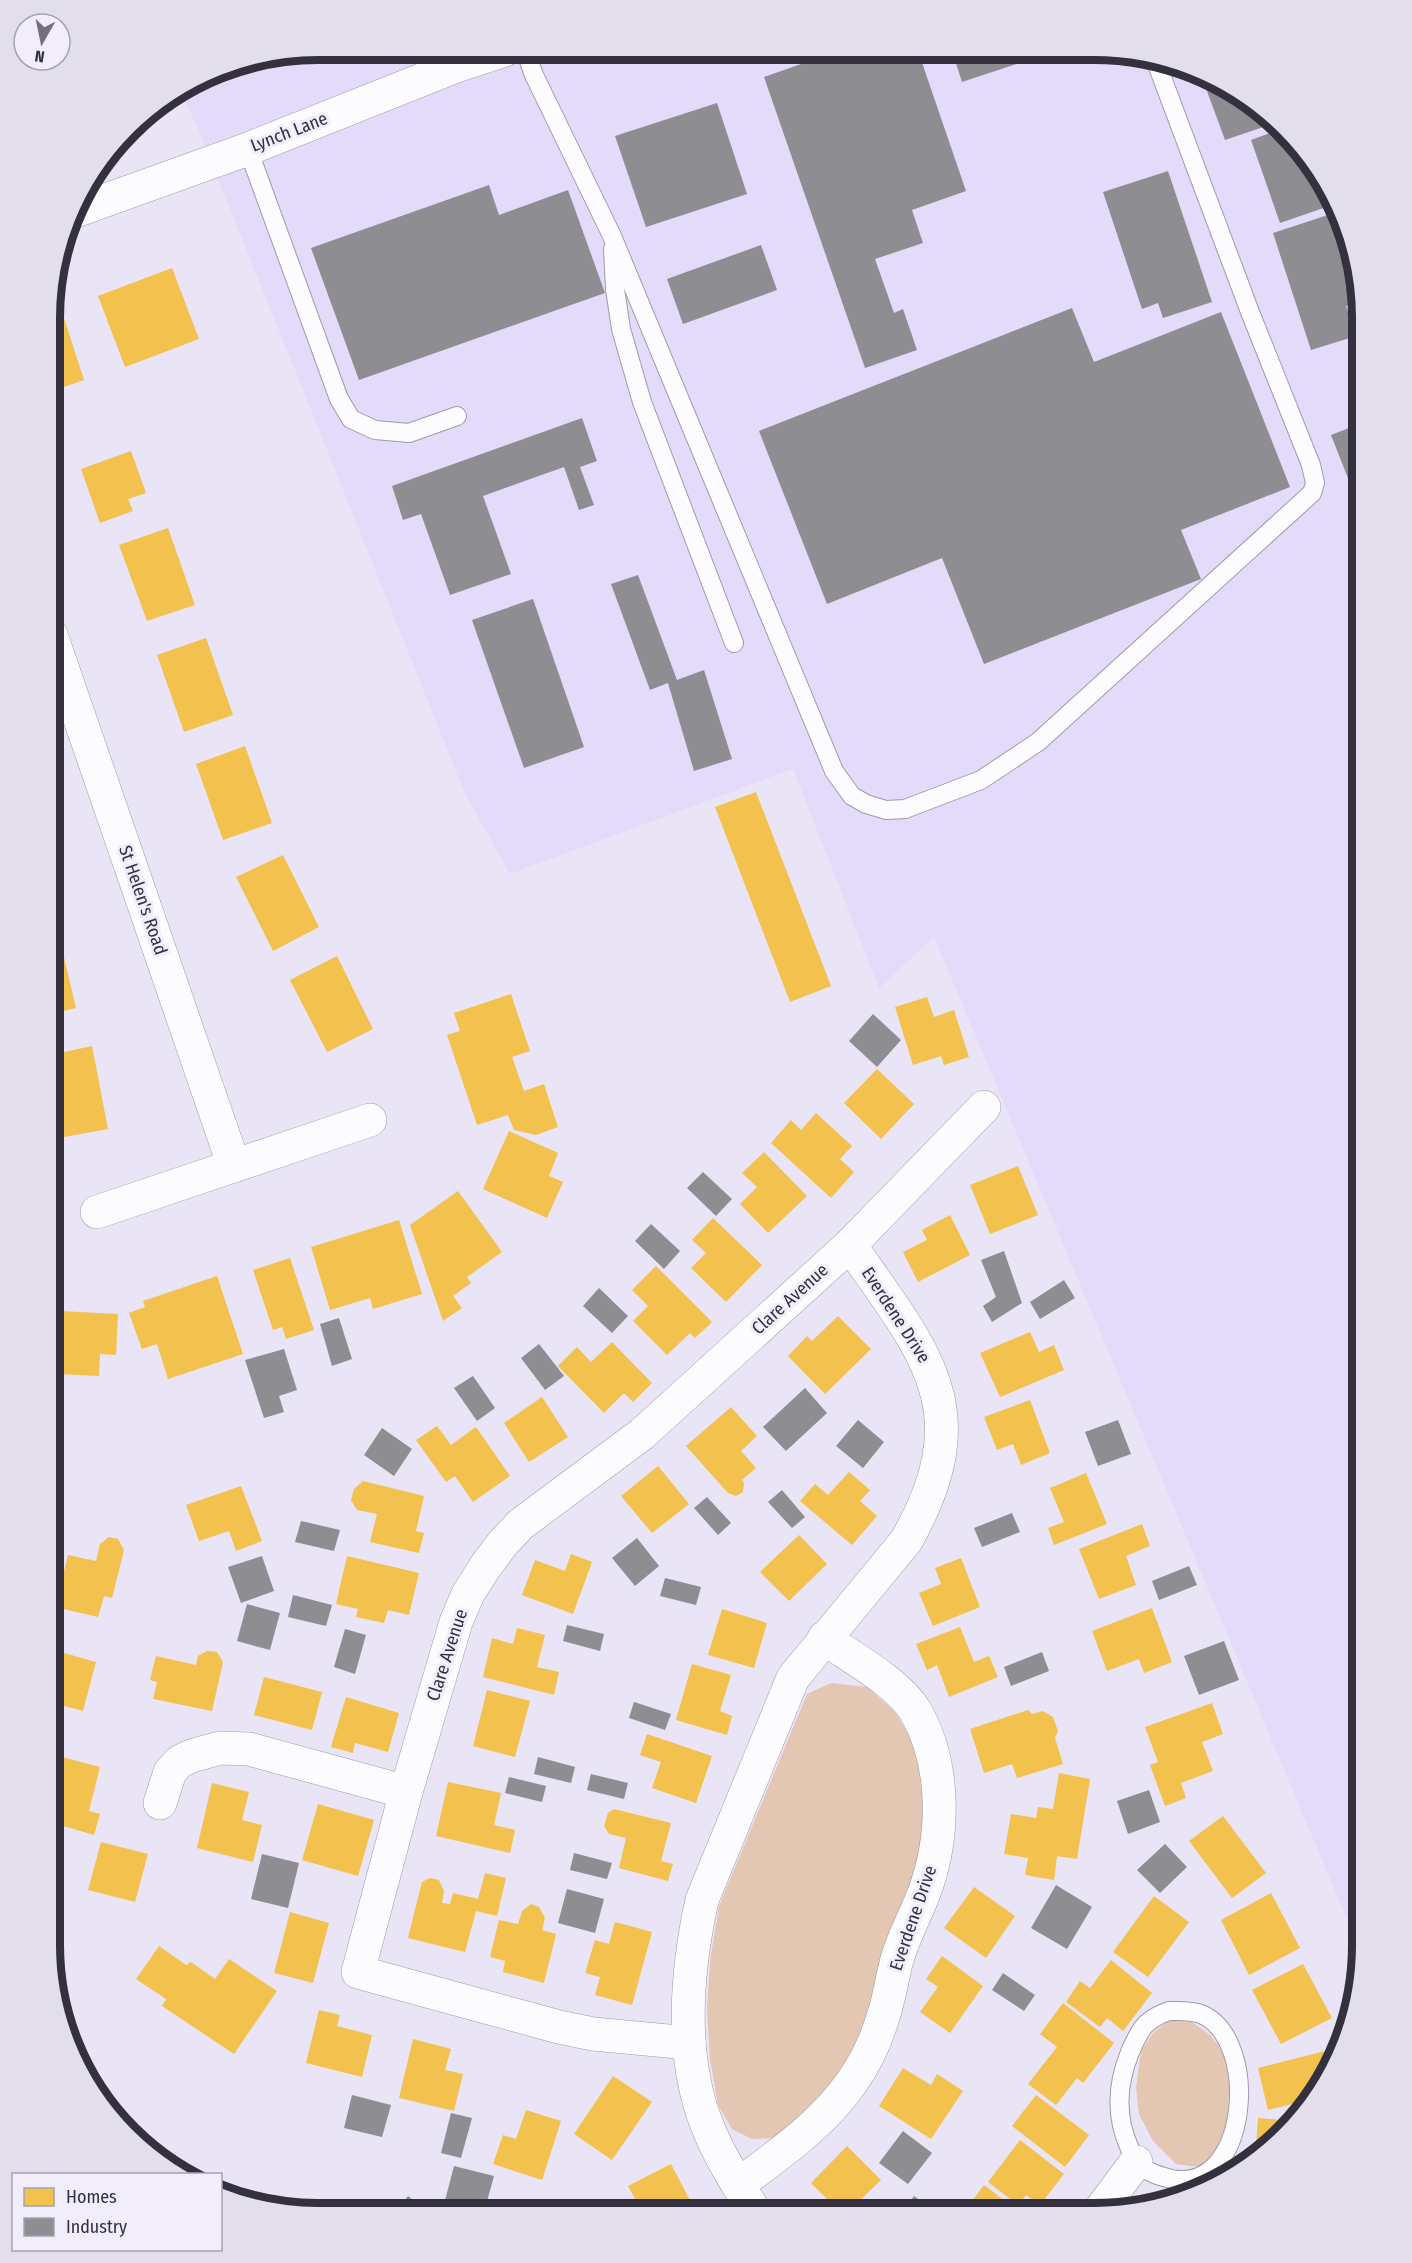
<svg xmlns="http://www.w3.org/2000/svg" width="1412" height="2263" viewBox="0 0 1412 2263" font-family="'Fira Sans Condensed',sans-serif">
<rect width="100%" height="100%" fill="#eae4f7"/>
<polygon fill="#e4dbfa" points="318,50 1129,52 1197,70 1258,105 1307,155 1342,216 1362,318 1362,1955 934,937 879,988 793,769 510,874 466,796 196,124 180,92 216,70"/>
<g fill="#e3c7b2">
<polygon points="831,1683 867,1687 895,1712 912,1740 920,1768 923,1803 922,1837 916,1870 897,1915 871,2012 858,2046 830,2089 794,2129 774,2138 752,2139 732,2129 718,2105 710,2059 707,2010 710,1961 719,1906 807,1694"/>
<polygon points="1170,2020 1192,2022 1210,2035 1223,2051 1230,2074 1227,2127 1217,2151 1198,2167 1176,2164 1153,2141 1139,2114 1136,2088 1141,2051 1153,2033"/>
</g>
<g fill="#f2c14e">
<polygon points="172,268 199,339 125,367 98,296"/>
<polygon points="63,315 84,380 52,391 52,319"/>
<polygon points="131,451 146,493 128,499 133,511 100,523 81,469"/>
<polygon points="168,528 195,605 147,621 119,545"/>
<polygon points="206,638 233,715 184,732 157,655"/>
<polygon points="245,746 272,823 223,840 196,764"/>
<polygon points="756,792 831,986 790,1002 715,807"/>
<polygon points="283,855 319,927 273,951 236,877"/>
<polygon points="58,932 76,1008 51,1014 51,933"/>
<polygon points="337,956 373,1029 327,1052 290,980"/>
<polygon points="511,994 530,1051 512,1057 524,1091 544,1084 558,1127 536,1135 514,1130 508,1115 477,1125 447,1035 460,1031 454,1013"/>
<polygon points="927,997 934,1017 954,1010 969,1057 944,1065 941,1056 913,1065 895,1007"/>
<polygon points="92,1046 108,1129 53,1139 51,1126 51,1055"/>
<polygon points="877,1069 914,1104 881,1139 844,1103"/>
<polygon points="816,1113 852,1146 840,1159 854,1172 831,1198 771,1143 791,1120 801,1130"/>
<polygon points="509,1131 558,1153 549,1176 563,1182 547,1218 483,1189"/>
<polygon points="764,1152 807,1196 768,1233 740,1204 757,1187 742,1173"/>
<polygon points="1018,1166 1038,1215 990,1234 970,1185"/>
<polygon points="458,1191 502,1252 467,1277 471,1283 453,1296 462,1308 443,1321 410,1225"/>
<polygon points="950,1215 970,1255 918,1282 903,1252 927,1240 922,1230"/>
<polygon points="713,1218 762,1265 726,1302 691,1268 706,1253 692,1240"/>
<polygon points="399,1220 422,1294 373,1309 370,1298 330,1310 311,1247"/>
<polygon points="290,1258 314,1330 286,1339 282,1327 273,1330 253,1270"/>
<polygon points="656,1266 712,1322 695,1338 690,1333 667,1355 633,1321 648,1306 632,1290"/>
<polygon points="217,1276 243,1354 168,1379 157,1344 142,1349 129,1313 145,1307 143,1301"/>
<polygon points="60,1311 118,1314 116,1355 100,1354 99,1376 57,1374"/>
<polygon points="838,1316 871,1349 825,1394 788,1356 807,1336 812,1341"/>
<polygon points="1030,1332 1039,1352 1054,1345 1064,1370 1000,1397 980,1353"/>
<polygon points="612,1342 652,1383 633,1402 624,1393 604,1413 558,1366 577,1347 591,1362"/>
<polygon points="542,1397 568,1437 529,1462 504,1423"/>
<polygon points="1030,1400 1050,1453 1021,1465 1013,1444 997,1450 984,1417"/>
<polygon points="731,1407 757,1436 741,1451 756,1468 742,1480 744,1483 743,1492 736,1496 728,1493 686,1446"/>
<polygon points="437,1426 451,1445 476,1427 510,1476 473,1502 455,1476 446,1482 416,1440"/>
<polygon points="658,1466 689,1504 652,1533 621,1496"/>
<polygon points="849,1472 870,1490 860,1501 877,1516 852,1545 800,1501 815,1484 828,1495"/>
<polygon points="1086,1473 1107,1524 1054,1545 1048,1528 1064,1522 1050,1488"/>
<polygon points="363,1481 424,1496 416,1531 424,1533 419,1553 370,1542 377,1514 357,1510 351,1500 354,1489"/>
<polygon points="241,1486 262,1541 236,1551 229,1531 199,1541 186,1505"/>
<polygon points="1142,1524 1150,1546 1126,1556 1136,1585 1099,1599 1079,1549"/>
<polygon points="799,1535 827,1564 789,1601 760,1572"/>
<polygon points="109,1537 118,1539 124,1550 112,1598 104,1596 98,1617 55,1607 68,1555 96,1561 100,1544"/>
<polygon points="571,1554 592,1562 573,1614 522,1595 535,1560 565,1571"/>
<polygon points="347,1556 419,1573 409,1615 388,1610 384,1623 356,1617 358,1609 336,1604"/>
<polygon points="961,1558 980,1607 933,1626 919,1593 941,1584 935,1568"/>
<polygon points="1152,1608 1172,1662 1144,1673 1139,1659 1107,1671 1092,1631"/>
<polygon points="722,1609 767,1623 754,1668 708,1655"/>
<polygon points="960,1627 974,1662 989,1656 998,1677 949,1697 937,1665 927,1670 916,1644"/>
<polygon points="517,1628 545,1635 537,1667 559,1672 554,1695 483,1677 492,1638 513,1644"/>
<polygon points="50,1649 96,1662 83,1711 50,1702"/>
<polygon points="207,1651 217,1652 223,1662 212,1711 153,1699 157,1682 150,1680 156,1656 196,1665 198,1656"/>
<polygon points="692,1664 731,1675 720,1711 732,1716 727,1735 676,1720"/>
<polygon points="264,1677 322,1692 312,1730 254,1715"/>
<polygon points="487,1690 530,1701 515,1757 473,1746"/>
<polygon points="346,1697 399,1713 388,1752 355,1743 353,1753 331,1747"/>
<polygon points="1212,1703 1223,1734 1202,1742 1213,1771 1181,1783 1186,1798 1165,1806 1150,1765 1158,1762 1145,1727"/>
<polygon points="1028,1710 1032,1714 1043,1711 1053,1717 1058,1731 1055,1738 1063,1764 1017,1778 1012,1764 984,1773 970,1729"/>
<polygon points="647,1734 712,1756 696,1803 652,1788 661,1762 640,1755"/>
<polygon points="62,1757 100,1767 89,1811 100,1814 94,1835 50,1822 50,1800"/>
<polygon points="1059,1773 1090,1779 1077,1859 1057,1856 1054,1880 1025,1875 1028,1858 1004,1854 1011,1814 1036,1818 1038,1807 1053,1809"/>
<polygon points="448,1782 501,1793 494,1825 515,1830 510,1853 436,1836"/>
<polygon points="212,1783 249,1792 242,1820 262,1825 253,1862 197,1848"/>
<polygon points="318,1804 374,1820 358,1876 302,1860"/>
<polygon points="614,1809 671,1823 661,1861 673,1864 668,1881 619,1868 626,1838 609,1834 604,1826 608,1813"/>
<polygon points="1223,1816 1266,1873 1232,1898 1189,1841"/>
<polygon points="101,1842 148,1854 135,1902 88,1890"/>
<polygon points="485,1873 506,1878 497,1916 476,1911 465,1952 408,1938 422,1882 430,1878 439,1880 444,1891 442,1903 450,1904 453,1893 478,1899"/>
<polygon points="974,1887 1015,1916 986,1958 944,1928"/>
<polygon points="1271,1893 1300,1948 1249,1975 1221,1920"/>
<polygon points="1154,1896 1189,1922 1148,1977 1113,1952"/>
<polygon points="531,1904 539,1907 545,1918 542,1930 556,1934 544,1983 503,1972 505,1961 490,1957 499,1920 518,1924 522,1911"/>
<polygon points="290,1912 329,1923 313,1983 274,1973"/>
<polygon points="615,1922 652,1932 632,2005 595,1995 600,1977 585,1973 595,1940 609,1944"/>
<polygon points="159,1946 186,1965 191,1962 215,1979 229,1959 277,1991 234,2054 162,2006 166,1999 136,1979"/>
<polygon points="942,1956 983,1986 950,2033 920,2012 938,1987 926,1979"/>
<polygon points="1111,1960 1152,1993 1123,2031 1107,2018 1100,2027 1066,2002 1080,1981 1090,1988"/>
<polygon points="1303,1964 1332,2018 1281,2044 1252,1990"/>
<polygon points="1063,2003 1114,2043 1083,2083 1077,2078 1056,2105 1028,2084 1057,2047 1040,2034"/>
<polygon points="319,2010 340,2015 337,2026 372,2035 362,2077 306,2063"/>
<polygon points="413,2039 451,2049 445,2070 463,2074 454,2111 399,2098"/>
<polygon points="1325,2051 1329,2067 1312,2099 1268,2110 1258,2068"/>
<polygon points="903,2068 931,2085 937,2074 963,2091 931,2139 879,2106"/>
<polygon points="613,2076 652,2102 612,2160 574,2134"/>
<polygon points="1036,2095 1089,2135 1065,2167 1012,2126"/>
<polygon points="526,2110 561,2121 542,2180 493,2164 503,2135 516,2139"/>
<polygon points="1258,2118 1294,2121 1255,2159"/>
<polygon points="1020,2140 1064,2174 1040,2205 1026,2195 1018,2205 988,2182"/>
<polygon points="847,2146 881,2180 847,2213 841,2213 811,2183"/>
<polygon points="671,2164 695,2210 692,2212 642,2212 628,2186"/>
<polygon points="984,2185 1014,2208 1010,2213 963,2213"/>
</g>
<g fill="#8d8d92">
<polygon points="838,51 918,51 966,191 912,210 923,243 875,259 894,313 903,309 917,350 865,368 764,77"/>
<polygon points="952,51 1053,52 962,82"/>
<polygon points="1200,72 1258,105 1275,123 1225,140"/>
<polygon points="717,103 747,194 646,227 615,136"/>
<polygon points="1281,129 1307,155 1335,204 1280,223 1251,140"/>
<polygon points="1168,171 1212,302 1163,318 1158,303 1142,309 1103,192"/>
<polygon points="489,185 499,215 568,190 605,293 359,380 311,248"/>
<polygon points="1340,211 1359,301 1346,306 1356,336 1311,350 1273,233"/>
<polygon points="761,245 777,290 683,324 667,279"/>
<polygon points="1072,308 1094,362 1221,312 1290,487 1181,530 1201,579 984,664 942,558 827,604 759,431"/>
<polygon points="582,418 597,461 580,467 594,505 579,510 564,467 483,496 511,574 450,595 421,514 403,520 392,486"/>
<polygon points="1362,423 1362,514 1331,435"/>
<polygon points="638,575 677,680 704,670 732,759 694,771 668,683 650,690 611,584"/>
<polygon points="533,599 584,747 524,768 472,620"/>
<polygon points="873,1014 901,1040 877,1067 849,1041"/>
<polygon points="703,1172 732,1199 716,1216 687,1188"/>
<polygon points="651,1224 680,1251 664,1269 635,1241"/>
<polygon points="1004,1251 1022,1303 992,1322 983,1306 996,1297 981,1260"/>
<polygon points="1064,1280 1075,1298 1040,1319 1030,1302"/>
<polygon points="599,1288 628,1316 612,1333 583,1306"/>
<polygon points="339,1318 352,1359 332,1366 320,1324"/>
<polygon points="539,1344 564,1376 545,1390 521,1358"/>
<polygon points="284,1349 297,1390 279,1396 284,1412 264,1418 245,1360"/>
<polygon points="473,1376 495,1408 477,1421 454,1388"/>
<polygon points="805,1388 827,1413 786,1451 763,1427"/>
<polygon points="858,1420 884,1442 863,1468 836,1446"/>
<polygon points="1118,1420 1131,1454 1098,1466 1085,1432"/>
<polygon points="382,1428 412,1449 394,1476 364,1455"/>
<polygon points="782,1490 805,1517 792,1528 768,1502"/>
<polygon points="707,1497 731,1523 718,1535 694,1508"/>
<polygon points="1012,1513 1020,1532 982,1547 974,1528"/>
<polygon points="301,1521 340,1530 334,1551 295,1542"/>
<polygon points="637,1538 659,1566 635,1586 612,1558"/>
<polygon points="262,1556 274,1591 241,1603 228,1567"/>
<polygon points="1189,1566 1197,1585 1159,1600 1152,1581"/>
<polygon points="665,1578 701,1587 696,1605 660,1596"/>
<polygon points="293,1595 332,1605 326,1626 288,1617"/>
<polygon points="247,1604 280,1613 270,1650 237,1641"/>
<polygon points="567,1625 604,1634 600,1651 563,1641"/>
<polygon points="345,1629 366,1635 355,1674 334,1667"/>
<polygon points="1224,1641 1239,1680 1199,1695 1184,1656"/>
<polygon points="1042,1652 1049,1671 1011,1686 1004,1667"/>
<polygon points="634,1702 671,1714 665,1730 629,1718"/>
<polygon points="538,1757 575,1767 571,1783 534,1774"/>
<polygon points="591,1774 628,1783 624,1799 587,1790"/>
<polygon points="509,1777 546,1786 542,1802 505,1793"/>
<polygon points="1149,1790 1160,1822 1128,1834 1117,1801"/>
<polygon points="1165,1844 1187,1867 1160,1893 1137,1870"/>
<polygon points="574,1853 612,1863 607,1879 570,1870"/>
<polygon points="262,1854 299,1863 288,1908 251,1899"/>
<polygon points="1056,1885 1092,1907 1067,1949 1031,1928"/>
<polygon points="567,1889 604,1899 595,1933 558,1923"/>
<polygon points="1003,1973 1035,1995 1024,2011 992,1990"/>
<polygon points="352,2095 391,2105 382,2137 344,2128"/>
<polygon points="451,2113 472,2118 461,2158 441,2153"/>
<polygon points="903,2131 932,2153 908,2184 879,2163"/>
<polygon points="454,2166 494,2176 484,2212 442,2212"/>
<polygon points="408,2196 428,2212 396,2212"/>
<polygon points="914,2196 938,2213 902,2213"/>
</g>
<g fill="none" stroke-linecap="round" stroke-linejoin="round">
<g stroke="#9f9aa8" stroke-width="20">
<g id="lane">
<polyline points="525,50 534,75 612,236 834,771 852,796 866,804 886,810 905,809 981,780 1038,742 1312,493 1315,483 1311,465 1250,312 1155,59"/>
<polyline points="248,149 339,399 351,419 375,430 409,433 457,416"/>
<polyline points="613,249 615,289 621,329 642,402 734,643"/>
<path d="M1169,2011c11,0 21,-1 32,3 60,25 48,180 -29,165 -13,-3 -23,-6 -33,-14 -5,-5 -7,-10 -9,-16 -15,-32 -13,-65 0,-97 4,-9 9,-21 16,-28 7,-6 14,-10 23,-13z"/>
</g>
</g>
<g stroke="#9f9aa8" stroke-width="34">
<g id="street">
<polyline points="73,212 248,149 459,65 505,50"/>
<polyline points="51,635 234,1166"/>
<polyline points="97,1212 370,1120"/>
<polyline points="160,1803 170,1772 179,1762 191,1756 220,1748 249,1749 406,1792"/>
<polyline points="689,2043 593,2034 559,2027 358,1972 406,1792 456,1622 468,1594 485,1567 503,1543 521,1524 642,1434 850,1245 984,1107"/>
<path d="M738,2185c41,-31 84,-60 114,-103 14,-20 24,-41 31,-65 7,-20 9,-41 15,-61 7,-22 18,-42 26,-63 21,-56 22,-128 -8,-181 -17,-29 -64,-54 -92,-74"/>
<path d="M756,2213c-19,-28 -37,-57 -49,-88 -28,-71 -21,-152 -5,-225l91,-222 113,-137c75,-132 19,-188 -56,-296"/>
<polyline points="1098,2213 1136,2162"/>
</g>
</g>
<use href="#lane" stroke="#fcfbfe" stroke-width="18"/>
<use href="#street" stroke="#fcfbfe" stroke-width="33"/>
</g>
<g text-anchor="middle" stroke-width="6" stroke-linejoin="round" paint-order="stroke">
<g font-size="18" fill="#34303d" stroke="#f1edfb">
<text transform="translate(289 132) rotate(-21)" y="6">Lynch Lane</text>
<text transform="translate(143 900) rotate(71)" y="6">St Helen's Road</text>
<text transform="translate(790 1299) rotate(-42)" y="6">Clare Avenue</text>
<text transform="translate(896 1315) rotate(57)" y="6">Everdene Drive</text>
<text transform="translate(447 1655) rotate(-72)" y="6">Clare Avenue</text>
<text transform="translate(913 1918) rotate(-71)" y="6">Everdene Drive</text>
</g>
</g>
<path d="M0 0H1412V2263H0ZM318 60H1094A258 258 0 0 1 1352 318V1945A258 258 0 0 1 1094 2203H318A258 258 0 0 1 60 1945V318A258 258 0 0 1 318 60Z" fill="#e2deec" fill-rule="evenodd"/>
<path fill="none" stroke="#34303d" stroke-width="8" d="M318 60H1094A258 258 0 0 1 1352 318V1945A258 258 0 0 1 1094 2203H318A258 258 0 0 1 60 1945V318A258 258 0 0 1 318 60Z"/>
<rect x="12" y="2173" width="210" height="78" fill="#f1edfb" stroke="#a5a1af" stroke-width="1.5"/>
<rect x="24" y="2188" width="30" height="18" fill="#f2c14e" stroke="#a5a1af" stroke-width="1.5"/>
<text x="66" y="2203" font-size="18" fill="#34303d">Homes</text>
<rect x="24" y="2218" width="30" height="18" fill="#8d8d92" stroke="#a5a1af" stroke-width="1.5"/>
<text x="66" y="2233" font-size="18" fill="#34303d">Industry</text>
<g transform="translate(42 42) rotate(189)"><circle r="28" fill="#f1edfb" stroke="#a5a1af" stroke-width="1.5"/>
<path d="M0-4.5L10 22L0 15L-10 22Z" fill="#746f7e"/>
<text y="-9" font-size="16" font-weight="bold" text-anchor="middle" fill="#34303d">N</text>
</g>
</svg>
